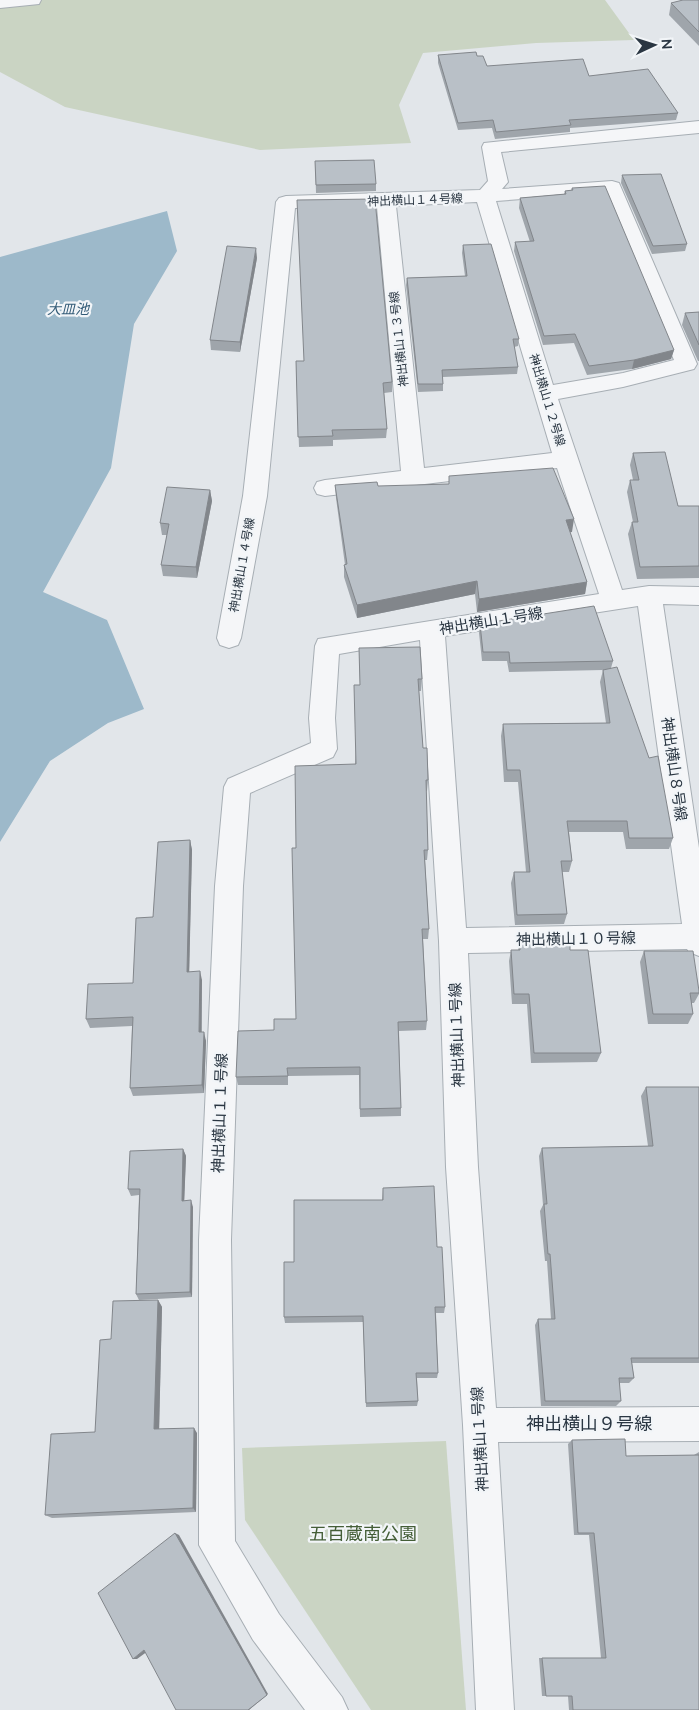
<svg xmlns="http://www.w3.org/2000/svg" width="699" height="1710" viewBox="0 0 699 1710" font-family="'Nunito Sans','Noto Sans JP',sans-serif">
<rect width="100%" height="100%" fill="#e2e6ea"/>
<g fill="#cad4c3">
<polygon points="0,0 605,0 634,40 536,43 423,53 399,105 411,143 260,150 65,107 0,72"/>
<polygon points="446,1441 466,1710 371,1710 245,1520 242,1448"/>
</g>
<polygon fill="#9db9ca" points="167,211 177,251 134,324 111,468 43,592 107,620 144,709 108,723 50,761 0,842 0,257"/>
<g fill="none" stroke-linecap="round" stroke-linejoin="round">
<g stroke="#a7aeb4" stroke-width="2">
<g id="minor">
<polygon points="0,0 41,0 39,4 0,8"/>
<path d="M699,121v12l-198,19 7,30 -6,7 110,-8 7,2 78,181 -3,5 -71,18 -65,12 64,191 27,-4 50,1v18l-36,-1 36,244v108l-10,-4 -2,-3 -219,4 10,214 18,241 203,-1v34l-201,1 16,268h-38l-13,-285 -17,-258 -7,-226 -19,-301 -81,14 -4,64 2,31 -4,8 -83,36 -7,93 -12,354 4,301 44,73 63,83 6,13h-43l-52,-70 -54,-95v-305l16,-354 9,-99 4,-8 83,-36 -2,-25 6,-72 3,-7 281,-45 -42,-126 -232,28 -8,-2 -3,-6 3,-6 8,-2 76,-9 -24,-264 -82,1 -28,288 -26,142 -3,7 -9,3 -9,-3 -3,-7 26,-142 33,-294 3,-4 7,-2 194,-6 8,-9 -6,-34 2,-4zM605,193l69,167 -51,13 -70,12 -57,-184zM477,202l75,251 -128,15 -28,-262zM638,606l44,318 -216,4 -21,-292z"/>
</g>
</g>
<use href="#minor" fill="#f5f6f8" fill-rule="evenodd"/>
</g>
<g fill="#9fa5ab">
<polygon points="699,0 699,46 669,15 671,3"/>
<polygon points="438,55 477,56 487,66 589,76 678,113 676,120 570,128 570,132 495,139 492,128 458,130 438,63"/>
<polygon points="315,161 376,184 376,191 316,193"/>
<polygon points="622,175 687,244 685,251 652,254 621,183"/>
<polygon points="572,188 674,350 671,359 632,369 587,375 574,343 543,345 514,251 515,242 530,242 519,208 520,198 564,194 565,191 571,190"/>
<polygon points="463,245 519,339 518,346 514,347 518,367 517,374 443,377 443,391 418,392 406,285 407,278 465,276 462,253"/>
<polygon points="257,258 240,352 211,350 210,340"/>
<polygon points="699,312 699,361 698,361 682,325 685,313"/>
<polygon points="296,361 392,382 392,392 384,393 387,429 386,438 333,440 333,446 299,447"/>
<polygon points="633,453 678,506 699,506 699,578 637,579 628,534 632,522 633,522 627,492 630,480 633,480 630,465"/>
<polygon points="335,485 378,486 572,532 570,532 587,582 585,594 477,612 475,594 357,618 344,577 344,565 345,565 336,498"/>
<polygon points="210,490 212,501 197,578 163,576 161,565 167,535 162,535 160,523"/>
<polygon points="480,624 613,661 611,668 673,838 669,849 626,849 623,832 569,832 572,861 569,872 562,872 567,914 564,924 515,925 511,883 514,872 526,872 518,782 504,782 501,736 503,724 606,723 600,682 603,670 509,672 507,661 482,661 479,633"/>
<polygon points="359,648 422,679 421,691 419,691 423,748 428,780 427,791 426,791 428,850 427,860 425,860 429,929 428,939 423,939 427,1021 426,1030 399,1031 401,1108 401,1116 360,1117 359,1075 288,1076 288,1085 238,1085 236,1077 274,1030 296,1019 296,848 355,764 360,685"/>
<polygon points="190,840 192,850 189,972 202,980 202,1032 206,1041 204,1093 133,1096 130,1088 132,1026 90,1028 86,1019 133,983 153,917"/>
<polygon points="520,943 570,950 601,1053 597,1062 531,1063 527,1004 512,1004 509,961 511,950 518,950"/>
<polygon points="644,951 699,991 699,994 694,1003 691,1003 693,1014 688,1024 648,1024 640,962"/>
<polygon points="646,1087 699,1087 699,1363 632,1363 634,1378 629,1383 619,1383 621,1401 616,1406 541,1406 535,1325 538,1319 551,1319 547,1261 545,1261 540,1211 543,1205 539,1156 542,1148 648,1146 641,1096"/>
<polygon points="183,1149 186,1156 184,1201 193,1207 192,1297 139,1300 136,1294 139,1195 131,1196 128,1189"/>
<polygon points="383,1188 437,1247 445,1307 444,1313 436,1313 438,1373 437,1378 417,1378 418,1401 417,1406 366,1407 363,1322 285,1323 284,1317 294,1262 382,1200"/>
<polygon points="158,1300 162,1307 159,1429 197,1433 196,1512 52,1518 45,1515 95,1432 111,1339"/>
<polygon points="572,1440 626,1456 694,1455 699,1452 699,1710 569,1710 568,1696 542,1696 539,1658 601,1658 589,1535 574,1535 568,1444"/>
</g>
<g fill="#82868b">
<polygon points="256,248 257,258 240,352 240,342"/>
<polygon points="674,350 671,359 632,369 634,360"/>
<polygon points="210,490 212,501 197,578 196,567"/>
<polygon points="574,519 572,532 564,533 566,520"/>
<polygon points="477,581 475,594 357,618 357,605"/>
<polygon points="587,582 585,594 477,612 479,599"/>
<polygon points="190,840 192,850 189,981 187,972"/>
<polygon points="200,971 202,980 201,1041 199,1032"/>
<polygon points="204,1032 206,1041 204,1093 202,1085"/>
<polygon points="183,1149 186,1156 184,1207 182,1201"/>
<polygon points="191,1200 193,1207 192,1297 190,1292"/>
<polygon points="158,1300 162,1307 159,1434 154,1429"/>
<polygon points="194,1428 197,1433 196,1512 193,1508"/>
<polygon points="175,1533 179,1535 268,1694 249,1710 248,1710"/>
<polygon points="144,1650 148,1651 137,1659 133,1659"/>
</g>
<g fill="#b9c0c7" stroke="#82868b">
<polygon points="683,0 699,0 699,32 671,3"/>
<polygon points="476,52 477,56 483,56 487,66 583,59 589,76 648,69 678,113 569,120 571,125 496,132 493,120 458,123 438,55"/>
<polygon points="374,160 376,184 316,185 315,161"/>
<polygon points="661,174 687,244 653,246 622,175"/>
<polygon points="605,186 674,350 634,360 589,366 575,334 544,336 515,242 534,241 520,198 566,194 565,191 573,190 572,188"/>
<polygon points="375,199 392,382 383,383 387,429 332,430 333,436 298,437 296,361 304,361 297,200"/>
<polygon points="491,244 519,339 513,339 518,367 442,370 443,384 418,384 407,278 467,276 463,245"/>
<polygon points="227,246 256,248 240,342 210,340"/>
<polygon points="699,312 699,345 685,313"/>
<polygon points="665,452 678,506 699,506 699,566 640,567 632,522 638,522 630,480 639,480 633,453"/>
<polygon points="553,468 574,519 566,520 587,582 479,599 477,581 357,605 344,565 347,564 335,485 377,482 378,486 449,484 449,476"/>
<polygon points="167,487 210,490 196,567 161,565 169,524 160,523"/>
<polygon points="594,606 613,661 510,663 509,652 483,652 480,624"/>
<polygon points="420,647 422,679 418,679 423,748 427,748 428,780 426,780 428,850 424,850 429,929 422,929 427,1021 398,1022 401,1108 360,1109 360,1067 287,1068 288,1076 236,1077 238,1031 274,1030 274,1019 296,1019 292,848 296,848 295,766 356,764 354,685 360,685 359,648"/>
<polygon points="617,667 649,758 658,756 673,838 629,838 627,821 567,821 572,861 561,861 567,914 517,915 514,872 530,872 520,770 507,770 503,724 610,723 603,670"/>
<polygon points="190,840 187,972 200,971 199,1032 204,1032 202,1085 130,1088 133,1017 86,1019 88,984 133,983 136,918 153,917 158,842"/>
<polygon points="520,943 570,943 570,950 588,950 601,1053 534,1053 529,994 514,994 511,950 520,950"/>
<polygon points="644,951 693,951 699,991 699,993 690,993 693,1014 653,1014"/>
<polygon points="646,1087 699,1087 699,1358 631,1358 634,1378 619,1378 621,1401 545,1401 538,1319 555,1319 550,1254 548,1254 544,1204 547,1204 542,1148 653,1146"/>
<polygon points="183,1149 182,1201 191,1200 190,1292 136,1294 140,1189 128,1189 130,1151"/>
<polygon points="434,1186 437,1247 442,1247 445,1307 435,1307 438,1373 416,1373 418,1401 366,1403 363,1316 284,1317 284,1262 294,1262 294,1200 383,1200 383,1188"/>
<polygon points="158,1300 154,1429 194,1428 193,1508 45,1515 51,1434 95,1432 100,1340 111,1339 113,1301"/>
<polygon points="625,1439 626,1456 699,1455 699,1710 573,1710 572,1696 546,1696 542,1658 606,1658 594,1533 578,1533 572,1440"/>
<polygon points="175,1533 267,1695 248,1710 176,1710 144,1650 133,1659 98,1593"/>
</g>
<g text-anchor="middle" stroke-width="4.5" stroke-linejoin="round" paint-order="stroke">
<g font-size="12" fill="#2a3642" stroke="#f2f5f8">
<text transform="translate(415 200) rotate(-2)" y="4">神出横山１４号線</text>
<text transform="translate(399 339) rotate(-96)" y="4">神出横山１３号線</text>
<text transform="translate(547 400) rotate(73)" y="4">神出横山１２号線</text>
<text transform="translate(242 565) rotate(-80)" y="4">神出横山１４号線</text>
</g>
<g font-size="14" font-style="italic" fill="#335b77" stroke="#f2f5f8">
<text x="68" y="314">大皿池</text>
</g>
<g font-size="15" fill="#2a3642" stroke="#f2f5f8">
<text transform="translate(491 621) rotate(-9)" y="5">神出横山１号線</text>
<text transform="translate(674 769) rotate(82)" y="5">神出横山８号線</text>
<text transform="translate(576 939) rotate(-1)" y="5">神出横山１０号線</text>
<text transform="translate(457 1035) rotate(-92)" y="5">神出横山１号線</text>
<text transform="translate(220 1113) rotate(-88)" y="5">神出横山１１号線</text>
<text transform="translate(480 1439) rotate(-93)" y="5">神出横山１号線</text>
</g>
<g font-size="18" fill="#2a3642" stroke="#f2f5f8">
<text x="589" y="1430">神出横山９号線</text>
</g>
<g font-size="18" fill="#445e37" stroke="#f2f5f8">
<text x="363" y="1540">五百蔵南公園</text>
</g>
</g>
<g transform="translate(654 45) rotate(86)" stroke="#f2f5f8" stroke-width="4" paint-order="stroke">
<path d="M0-4L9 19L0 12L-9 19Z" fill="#2a3642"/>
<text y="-8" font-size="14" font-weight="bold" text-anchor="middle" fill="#2a3642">N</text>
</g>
</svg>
